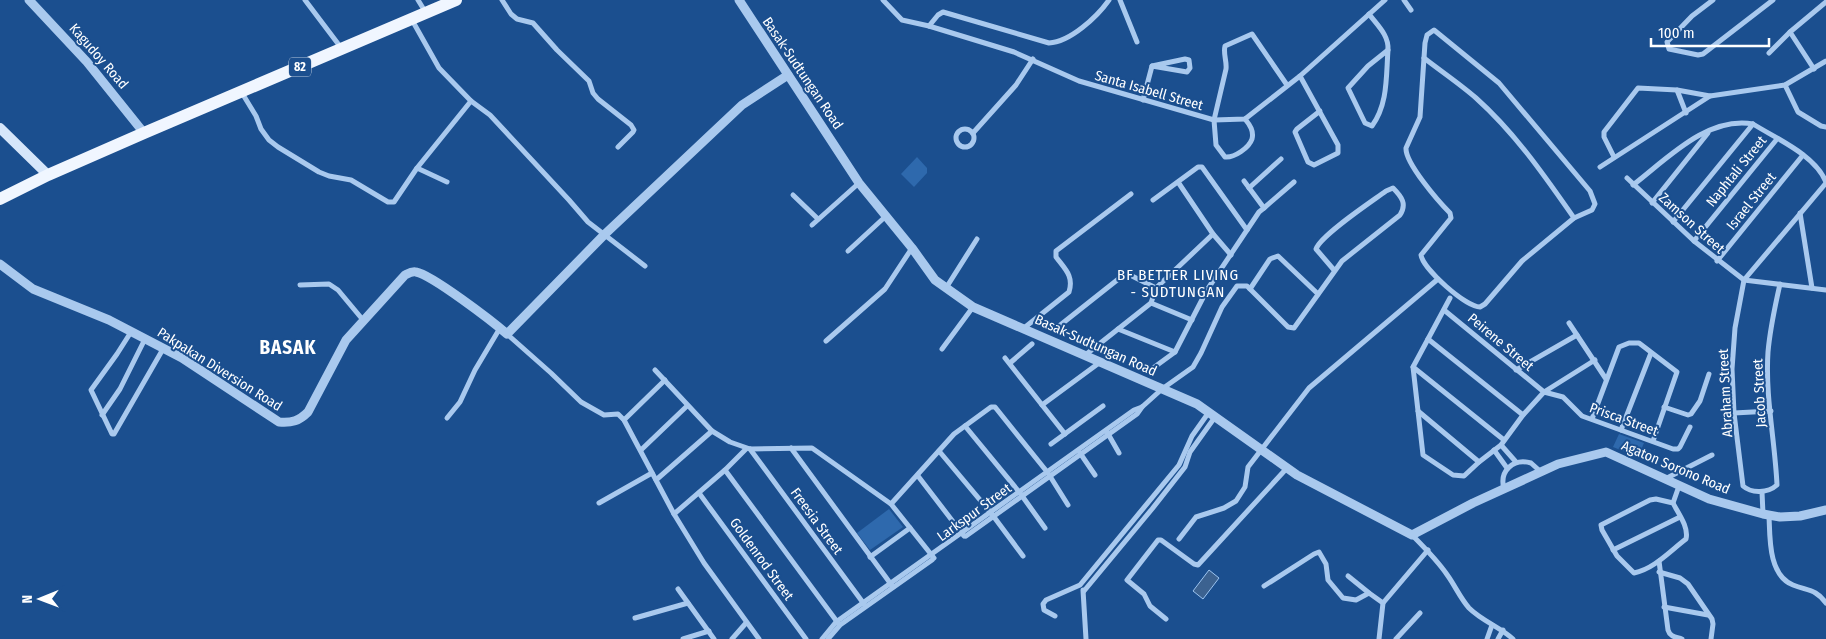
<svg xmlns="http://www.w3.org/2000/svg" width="1826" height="639" viewBox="0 0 1826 639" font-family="'Fira Sans Condensed',sans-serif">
<rect width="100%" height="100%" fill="#1b4f8f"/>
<g fill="#2e69ad">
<polygon points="917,157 927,168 927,173 914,187 901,174"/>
<polygon points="1619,434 1644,443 1638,457 1613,447"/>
<polygon points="889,509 903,527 870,550 857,533"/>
</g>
<polygon fill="#3c6290" stroke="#9cc4f0" points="1209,570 1219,578 1203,599 1193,591"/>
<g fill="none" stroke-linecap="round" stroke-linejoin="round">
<g stroke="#a9c9ee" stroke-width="5">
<polyline points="305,0 342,49"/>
<polyline points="418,0 426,13"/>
<polyline points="502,0 511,14 517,19 533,23 557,50 589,81 593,93 598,99 631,125 634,130 633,132 618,147"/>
<polyline points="883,0 902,20 929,26 1014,52 1079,81 1214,120 1245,119 1300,76 1385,0"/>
<polyline points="1120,0 1137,42"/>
<polyline points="1404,0 1411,10"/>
<polyline points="1713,0 1692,16 1667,42 1669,49 1698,55 1703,54 1773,0"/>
<path d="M1369,14c8,11 20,21 19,36"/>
<polyline points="412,20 439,68 471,101 490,115 569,200 588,222 645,266"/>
<path d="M929,26l9,-11 5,-3 106,31c21,-1 48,-26 60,-43"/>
<path d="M1434,30l65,53 91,108 5,13 -3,6 -18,8 -52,43 -37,43 -5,3c-14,0 -57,-38 -59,-52l30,-37 -1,-5c-11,-11 -45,-50 -44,-65l14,-31 5,-74 2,-8z"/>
<polyline points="1790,32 1814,69"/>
<path d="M1388,50c-2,27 0,54 -16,76l-7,-3 -17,-35 20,-22z"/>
<polyline points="1769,53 1790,32 1826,2"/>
<path d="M1424,58c18,14 36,26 52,40 39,35 68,77 98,120"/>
<polygon points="1185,59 1189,60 1190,68 1187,72 1152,66"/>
<polyline points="1300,76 1338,145 1338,153 1314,165 1308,162 1295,132 1297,129 1320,111"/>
<polyline points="1785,85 1798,112 1821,126 1826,127"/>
<polyline points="1677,90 1686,113"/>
<polyline points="242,93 256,116 261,129 269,140 278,147 319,172 329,176 351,180 388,202 394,202 417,168 471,101"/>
<polyline points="1143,100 1152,66"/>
<path d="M1245,119c5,6 9,12 7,20 -3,9 -18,19 -27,18l-9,-12 -2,-25 12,-51c1,-8 -3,-15 -1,-23l27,-12 35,51"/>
<circle cx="965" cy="138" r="9"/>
<polyline points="973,133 1016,85 1033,59"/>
<polyline points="1614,157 1604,137 1604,132 1638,88 1677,90 1710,96"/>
<polyline points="1600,167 1710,96 1785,85 1826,61"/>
<polyline points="417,168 447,182"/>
<polyline points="1627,178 1694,241 1744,280 1826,290"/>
<polyline points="1178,182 1213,234 1231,255"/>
<path d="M1633,185c34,-26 74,-69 120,-61 24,15 62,31 73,58"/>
<polyline points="1249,188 1281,159"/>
<polyline points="793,195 818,219"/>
<polyline points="1153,200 1198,167 1202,167 1247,230"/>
<polyline points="1652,203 1708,133"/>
<polyline points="1264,208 1294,182"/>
<polyline points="1800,213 1812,288"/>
<polyline points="1673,222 1753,124"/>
<polyline points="812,225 859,183"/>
<polyline points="1694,241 1777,139"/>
<polyline points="848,251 886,216"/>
<polyline points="1717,261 1803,155"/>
<path d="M1780,284c-5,22 -10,45 -12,68 -3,44 7,89 9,133 -9,8 -25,9 -34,1l-9,-73 -2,-44 3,-41 9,-48 82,-97"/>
<polyline points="300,285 329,284 338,290 363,320"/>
<polyline points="946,288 977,239"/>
<polyline points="1250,289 1270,259 1278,256 1318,294"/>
<polyline points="1450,298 1413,367 1423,455 1453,475 1464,476 1479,462 1501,445 1523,415 1544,392 1595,360"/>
<polyline points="1151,303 1192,320"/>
<polyline points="1444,310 1544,392 1563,397 1582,416 1673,449 1678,449 1680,447 1690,427"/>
<polyline points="1569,323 1606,379"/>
<path d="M1024,328l45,-36c5,-16 -4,-23 -13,-35v-6l75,-57"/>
<polyline points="1118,329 1175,352"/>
<polyline points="1054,330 1126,273 1156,288"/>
<polyline points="131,332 117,354 91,390 112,434 114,434 163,349"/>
<polyline points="507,334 551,373 581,402 604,415 618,414 624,420 674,514 704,563 759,639"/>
<polyline points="1428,339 1523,415"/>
<polyline points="826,341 885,289 912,248"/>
<polyline points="942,349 973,307"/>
<polyline points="1084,356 1151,303 1156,288 1213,234"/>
<polyline points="1005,358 1065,434"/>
<polyline points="1010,363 1032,344"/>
<polyline points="1413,367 1504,440"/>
<polyline points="655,370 712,431 730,442 750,449 812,448 891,504 934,558"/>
<polyline points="1516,370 1577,335"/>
<polyline points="1149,371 1175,352 1207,290 1259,212 1264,208 1244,181"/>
<polyline points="1042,405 1099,363"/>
<polyline points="1664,407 1688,415 1691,414 1700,401 1709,374"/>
<polyline points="1418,411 1479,462"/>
<polyline points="1734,413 1771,411"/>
<polyline points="102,415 120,389 145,339"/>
<polyline points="447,418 460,402 475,370 500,328"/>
<polyline points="1592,419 1619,347 1629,343 1639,343 1677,372 1653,441"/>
<polyline points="624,420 665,380"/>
<polyline points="965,426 1020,493 1045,528"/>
<polyline points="1621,430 1651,353"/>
<polyline points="1107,432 1119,453"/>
<polyline points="1051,444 1103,406"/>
<polyline points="1501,445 1516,462"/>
<polyline points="791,448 893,587"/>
<polyline points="750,449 864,604"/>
<polyline points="641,450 687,406"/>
<polyline points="1494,450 1507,468"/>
<polyline points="939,451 991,513 1023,556"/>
<polyline points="1080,453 1095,475"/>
<polyline points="725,470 838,623"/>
<polyline points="918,476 964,536"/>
<polyline points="1665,479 1712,455"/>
<polyline points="656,480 712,431"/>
<path d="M1504,489c-5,-18 9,-31 27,-26l10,9"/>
<polyline points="1762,492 1763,514"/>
<polyline points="699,493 806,639"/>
<path d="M1656,499l17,4c5,10 16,24 13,36 -16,12 -32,30 -52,34l-17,-17 -15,-26 -1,-5 49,-25z"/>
<polyline points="599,503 652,473"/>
<polyline points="1673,503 1679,486"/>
<polyline points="891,504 954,434 991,407 995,407 1048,473 1068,505"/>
<polyline points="674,514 725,470 746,449"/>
<path d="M1769,515c1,22 -1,60 24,70 15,6 23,4 33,18"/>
<path d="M1412,535c13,13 26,26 36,41 7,10 13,23 21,32 13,13 31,19 44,31"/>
<polyline points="966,536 1137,414 1142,407"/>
<polyline points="1179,539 1196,517 1224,508 1236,501 1245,487 1248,467 1309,388 1438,279"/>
<polyline points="1613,550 1680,517"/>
<polyline points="870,557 910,528"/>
<path d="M1659,561l9,69c2,7 8,7 14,9"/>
<polyline points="1659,572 1680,578 1688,584 1712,619 1713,624 1711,639"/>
<polyline points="1348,576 1369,593"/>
<polyline points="1264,586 1314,554 1319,552 1326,564 1328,580 1343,598 1356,600 1369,593 1383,603"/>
<polyline points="678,589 714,639"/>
<polyline points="1083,590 1086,639"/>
<polyline points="1084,591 1152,509 1185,467 1190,452 1215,417"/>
<polyline points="1664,607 1708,615"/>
<polyline points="1055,616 1044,610 1043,604 1046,600 1080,585 1179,465 1192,436 1209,412"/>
<polyline points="635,618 688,603"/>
<polyline points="1166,619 1150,606 1144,594 1127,580 1158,540 1161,540 1194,564 1198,565 1287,468"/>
<polyline points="683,639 709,631"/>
<polyline points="732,639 746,623"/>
<path d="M822,639l14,-17 298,-212 8,-3 20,-18 31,-22 8,-14 21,-46 15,-21h10l41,41 6,1 48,-67 58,-46c7,-11 2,-18 -7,-27l-7,3c-15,11 -65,44 -70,58l18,21"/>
<polyline points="828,639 840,625 932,560"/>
<polyline points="1379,639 1383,603 1428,550"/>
<polyline points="1396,639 1420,613"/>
<polyline points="1487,639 1492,625"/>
<polyline points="1498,639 1503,630"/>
</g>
<g stroke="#a9c9ee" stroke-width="9">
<polyline points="29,0 87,62 144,133"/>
<polyline points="739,0 859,183 912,248 935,280 973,307 1197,404 1297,475 1412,535 1473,503 1558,464 1606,452 1709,499 1763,514 1780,517 1800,516 1826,510"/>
<path d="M0,264l33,25 76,31 73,38 97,64c13,1 20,-1 29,-10l38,-72 59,-65c4,-2 7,-4 11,-3 16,3 76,49 91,62l97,-99 138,-130 46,-30"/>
</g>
<polyline stroke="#d6e6fa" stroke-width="10" points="0,128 48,175"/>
<polyline stroke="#f0f6ff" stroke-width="12" points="0,199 48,175 144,133 456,0"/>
</g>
<g text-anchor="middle" stroke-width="4" stroke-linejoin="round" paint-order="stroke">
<rect fill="#1b4f8f" stroke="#bbcadd" stroke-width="1" x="289" y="57.5" width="22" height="19" rx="4"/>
<g font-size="12" font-weight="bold" fill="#fff">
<text x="300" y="71">82</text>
</g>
<g font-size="14" fill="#fff" stroke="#1b4f8f">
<text transform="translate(99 56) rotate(49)" y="5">Kagudoy Road</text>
<text transform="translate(803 73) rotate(56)" y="5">Basak-Sudtungan Road</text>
<text transform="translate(1149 90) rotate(16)" y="5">Santa Isabell Street</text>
<text transform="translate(1736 171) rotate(-51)" y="5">Naphtali Street</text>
<text transform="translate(1751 201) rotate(-51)" y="5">Israel Street</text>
<text transform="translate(1692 223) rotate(42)" y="5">Zamson Street</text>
<text transform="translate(1501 342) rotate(40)" y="5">Peirene Street</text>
<text transform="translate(1096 345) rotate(24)" y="5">Basak-Sudtungan Road</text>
<text transform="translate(220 369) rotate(32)" y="5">Pakpakan Diversion Road</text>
<text transform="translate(1725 393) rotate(-93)" y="5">Abraham Street</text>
<text transform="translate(1759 393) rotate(-93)" y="5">Jacob Street</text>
<text transform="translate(1624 419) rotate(20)" y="5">Prisca Street</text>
<text transform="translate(1676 467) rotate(23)" y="5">Agaton Sorono Road</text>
<text transform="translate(974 512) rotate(-36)" y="5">Larkspur Street</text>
<text transform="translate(817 521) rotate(54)" y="5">Freesia Street</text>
<text transform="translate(762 559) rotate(54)" y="5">Goldenrod Street</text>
</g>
<g font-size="15" letter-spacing="1" fill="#fff" stroke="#1b4f8f">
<text x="1178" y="280">BF BETTER LIVING<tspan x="1178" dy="17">- SUDTUNGAN</tspan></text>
</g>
<g font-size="19" font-weight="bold" letter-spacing="1" fill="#fff" stroke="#1b4f8f">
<text x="288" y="354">BASAK</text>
</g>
</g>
<g transform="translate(40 599) rotate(269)" stroke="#1b4f8f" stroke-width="4" paint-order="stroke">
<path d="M0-4L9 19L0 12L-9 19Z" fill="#ffffff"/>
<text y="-8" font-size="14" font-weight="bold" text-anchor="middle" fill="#ffffff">N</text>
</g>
<path d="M1651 38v8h118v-8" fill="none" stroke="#ffffff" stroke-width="2.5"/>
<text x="1658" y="38" font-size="15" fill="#ffffff" stroke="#1b4f8f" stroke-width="4" paint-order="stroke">100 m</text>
</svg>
